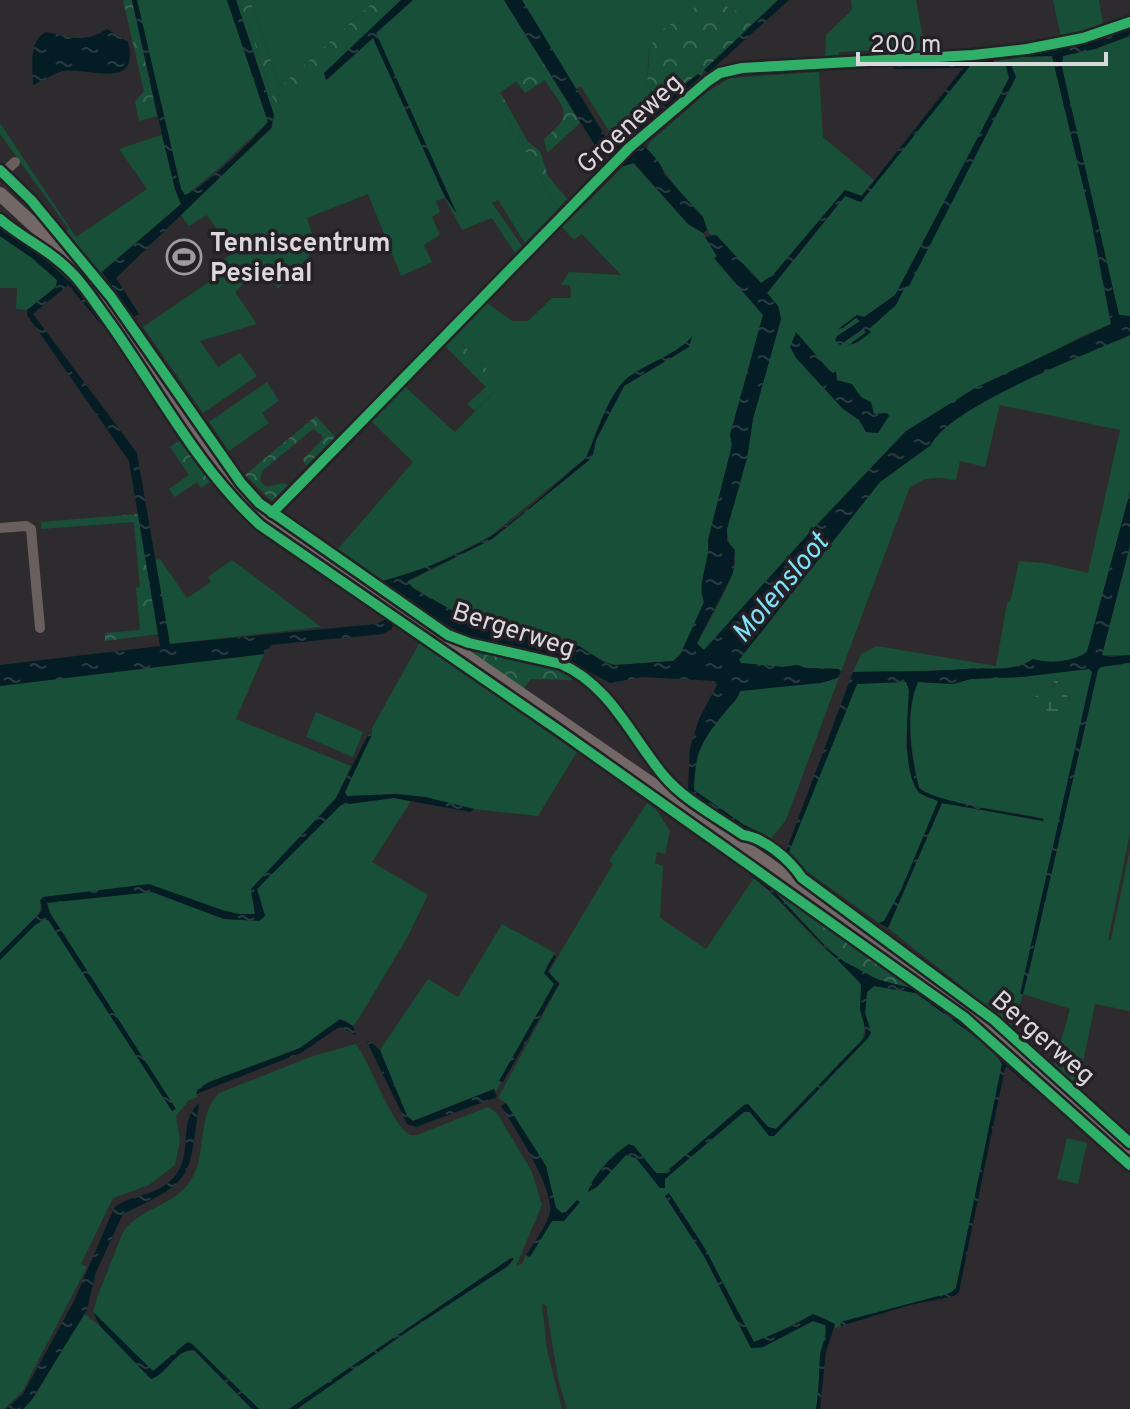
<svg xmlns="http://www.w3.org/2000/svg" width="1130" height="1409" viewBox="0 0 1130 1409" font-family="Overpass,sans-serif">
<defs>
<pattern id="forest-crowns" width="20" height="18" patternUnits="userSpaceOnUse" patternTransform="scale(2)"><rect width="20" height="18" fill="#184f39"/><path d="M2 6a3 3 0 1 1 6 0M12 15a3 3 0 1 1 6 0" fill="none" stroke="#396855"/></pattern>
<pattern id="wetland-marsh" width="20" height="14" patternUnits="userSpaceOnUse" patternTransform="scale(2)"><rect width="20" height="14" fill="#184f39"/><path d="M1 5h8M5 5V1M11 12h8M15 12V8" fill="none" stroke="#396855"/></pattern>
<pattern id="water-ripples" width="26" height="14" patternUnits="userSpaceOnUse" patternTransform="scale(2)"><rect width="26" height="14" fill="#041c23"/><path d="M2 4q2-2 4 0t4 0M15 11q2-2 4 0t4 0" fill="none" stroke="#283c42"/></pattern>
</defs>
<rect width="100%" height="100%" fill="#2d2b2e"/>
<g fill="#184f39" fill-rule="evenodd">
<polygon points="137,0 227,0 268,122 218,169 185,196 181,189"/>
<polygon points="236,0 240,0 279,117 324,73 327,80 373,38 445,197 454,207 376,33 413,0 504,0 544,64 494,96 558,209 525,243 498,200 492,203 522,246 515,253 492,218 462,230 445,198 436,201 440,212 432,217 440,235 424,245 432,262 401,276 368,194 307,218 317,248 278,289 274,283 270,286 261,266 235,292 257,324 200,341 218,367 240,353 257,376 203,413 143,327 219,275 214,266 233,253 207,215 189,226 180,214 272,128 274,115"/>
<polygon points="250,0 376,0 280,87"/>
<polygon points="522,0 782,0 753,27 740,13 718,2 662,30 649,49 647,84 660,101 654,107 650,104 619,132 610,133 581,86 575,89"/>
<polygon points="851,0 916,0 926,54 915,55 914,48 839,52 839,59 825,60 826,35 852,10"/>
<polygon points="1053,0 1099,0 1103,24 1061,37"/>
<polygon points="1130,36 1130,316 1119,315 1062,68 1062,56 1095,49"/>
<path d="M1033,55l19,1 39,163 20,105 -29,12 -176,95 -96,101 -102,117h-8l-3,-5c8,-16 40,-69 38,-84 -1,-11 -8,-16 -8,-31l20,-71 6,-40 28,-99 -3,-13 -11,-13 78,-97 16,6 109,-137z"/>
<polygon points="819,72 823,137 874,180 861,196 845,190 773,275 761,283 716,235 709,234 703,217 687,202 647,148 650,142 707,92 730,78"/>
<polygon points="0,123 76,237 147,189 119,149 162,135 175,189 181,205 98,275 66,231 68,228 0,134"/>
<path d="M633,163l55,61 15,9 14,24 -2,2 48,56 -33,120 2,10 -24,95c3,21 -12,42 -4,62l-24,53 -7,6 -58,4 -10,-3 -26,-16 -112,-27 -54,-31 -6,-6 85,-43 96,-78 5,-7 3,-14 28,-54 65,-39 2,-10c-15,21 -44,27 -64,42 -19,15 -32,58 -41,79l-97,79 -58,29 -48,15 -45,-32 75,-87 -43,-42 34,-34 51,46 47,-48 -48,-48 32,-34 26,19h16l24,-23h19l-1,-13h-9l8,-13 52,3 -39,-41 -8,6 -12,-13 62,-61z"/>
<polygon points="0,221 54,258 73,277 106,320 102,322 72,282 70,282 42,256 0,228"/>
<polygon points="0,236 32,258 57,280 56,287 27,310 16,309 17,288 0,288"/>
<path d="M1130,335v157l-43,160c-14,10 -37,12 -54,7 -20,14 -44,8 -67,10 -37,3 -76,2 -113,3l8,-18 16,-8 119,20 11,-63 4,-4 8,-38 26,2 43,10 32,-143 -120,-25 -15,62 -25,-6 -4,19c-19,-3 -32,-4 -47,9l-123,331 -19,24 -6,-8 2,-2 -19,-9 -50,-35c1,-39 7,-48 31,-78 6,-8 12,-11 15,-21l99,-22 -33,-1 -9,-3 -14,2 -42,-4 -3,-3 142,-178 51,-37c19,-39 156,-91 199,-110z"/>
<polygon points="267,382 279,401 262,413 269,423 229,451 209,422"/>
<polygon points="1130,545 1130,655 1102,655"/>
<polygon points="160,559 187,598 211,582 208,577 232,560 321,627 169,644 155,560"/>
<polygon points="420,642 577,752 538,816 474,809 425,797 396,794 347,796 345,792 372,734 372,728"/>
<polygon points="264,654 236,719 351,766 336,798 251,894 256,914 238,914 222,910 149,885 43,897 39,914 0,953 0,686"/>
<path d="M1130,663v170l-22,107h3l19,-91v162l-35,-7 -17,83 -24,-21 16,-57 -47,-15 -10,33 -125,-99 54,-125 102,16c-28,-8 -107,-14 -125,-31 -7,-34 -15,-73 -1,-106l35,2 18,-5 51,-2 67,-9 4,4 -64,281 1,14 68,-297 2,-3zM1057,679l13,21 -7,21 -13,-4 -8,-16 -9,-2 16,-8z"/>
<polygon points="906,681 909,689 906,747 919,793 939,801 901,890 884,921 879,923 786,856 786,851 789,851 857,684"/>
<polygon points="316,712 363,732 353,757 306,737"/>
<path d="M394,798l16,3 -1,3 -37,58 56,33 -21,43 -48,80 -6,8 -8,-6c-23,8 -29,19 -47,29 -33,17 -74,20 -102,45l2,3 -9,3 -13,16 4,25 -5,24 -26,20 -36,13 -32,66 6,3 -65,125 -18,17h-4v-449l35,-35 10,-6 4,2 123,190 3,-3 -125,-195 -4,-11 106,-10 72,27 35,2 6,-5 -8,-27 78,-80 6,-4z"/>
<path d="M647,803l9,6 14,22 -5,23 -8,-2 -2,11 8,3 -3,52 46,31 48,-71c26,21 46,47 70,70 10,10 30,21 36,35 6,11 8,50 0,60l-84,86 -8,-2 -20,-23 -4,1 -79,68h-9l-22,-27 -5,-1 -32,42 28,-32 11,2 24,31h5v-9l78,-67h6l25,24 94,-98 3,-6 -6,-19 2,-21 7,-6 42,7 68,50 1,-2 17,23 -46,224 -6,5 -109,29v4l-6,2 -1,-4c-5,-3 -12,-8 -18,-9 -11,0 -45,24 -62,27l-50,-95 -33,-51h-6l39,60 47,92 12,-1 50,-26 12,4c3,11 -4,20 -5,31 -1,18 -1,35 -4,53h-249l-9,-31 -12,-73 -4,-1 5,46 15,59h-265l111,-78 100,-65 6,-7 -3,-1 -222,151h-30l-70,-67 -33,29 -7,-1 -56,-58 5,-17 25,-63c16,-24 52,-26 68,-52 17,-27 5,-64 28,-87l94,-37 43,-12c16,22 34,79 54,91h7l71,-28 9,6 35,59 10,33 -26,61 6,-2 4,-9 2,2 24,-36h12l13,-21 -11,12 -4,1 -6,-5 -10,-42 -40,-63 -8,-5 62,-115 -3,-3 -61,112 -2,-3 -81,32 -6,-5 -27,-66 48,-71 30,18 44,-73 53,29 -9,14 5,7 -1,-4 63,-106 -4,-3z"/>
<polygon points="1067,1138 1087,1143 1078,1184 1057,1179"/>
<polygon points="83,1313 100,1326 151,1379 183,1352 194,1350 252,1409 23,1409 35,1396"/>
</g>
<g fill="url(#forest-crowns)">
<polygon points="123,0 132,0 157,116 139,121 135,102 144,91"/>
<polygon points="240,0 250,0 280,87 376,0 401,0 279,117"/>
<polygon points="704,1 709,5 718,2 740,13 753,27 704,70 701,76 698,74 660,101 647,84 650,46 662,30"/>
<path d="M544,64l36,59 -33,30 -3,-14c32,-26 20,-29 1,-59l-20,13 -9,-12z"/>
<polygon points="500,92 528,142 540,151 548,176 567,199 558,209 494,96"/>
<polygon points="454,336 502,384 475,411 467,404 486,387 444,345"/>
<polygon points="316,416 335,437 306,466 303,459 323,439 322,435 313,429 262,471 260,480 266,487 283,483 288,485 272,501 245,475"/>
<polygon points="182,439 211,481 201,488 197,482 175,497 169,489 189,475 170,447"/>
<polygon points="138,514 158,634 105,641 105,633 140,630 136,588 140,587 134,522 41,529 41,522"/>
<polygon points="459,646 550,666 574,675 571,680 531,679 523,689"/>
<path d="M769,886l7,3 143,101c-20,-5 -42,-9 -60,-19 -36,-20 -61,-56 -90,-85z"/>
</g>
<path fill="url(#wetland-marsh)" d="M1055,677c9,14 21,25 13,42l-5,2 -13,-4 -8,-16 -11,-2 23,-13z"/>
<g fill="url(#water-ripples)">
<path d="M132,0h5l44,189 4,6c18,-6 70,-57 83,-73l-41,-122h9l38,115 -3,13 -155,150 23,36 -5,3 -32,-45 79,-68 -6,-15 -13,-54z"/>
<polygon points="401,0 413,0 376,33 457,214 445,197 373,38 326,80 324,73"/>
<path d="M504,0h18l83,136 6,3 12,-5 75,-60 3,2 -76,69 16,-1c8,6 21,19 23,30l39,43 4,13 -4,3 -15,-9 -54,-61 -10,3 -4,-2 -1,-10 -18,1z"/>
<polygon points="778,0 789,0 708,73 704,70"/>
<path d="M1130,28l-1,8 -34,13 -32,7 -1,11 57,248 11,1v19c-43,19 -180,71 -199,110l-51,37 -141,178 2,3 42,4 14,-2 9,3 33,1 2,3 -3,6 -17,5 -81,8c-3,10 -9,13 -15,21 -24,30 -30,39 -31,78l50,35 19,9 -2,2 -17,-7 -56,-40 2,-41 9,-29 18,-34 -2,-4 -73,-4 -32,6 -44,-24 -75,-15 -34,-13 -46,-29h-4l-14,20 -1,7 -9,5 -112,11 -7,9 -264,32v-21l160,-19 -31,-185 -102,-146v-5l29,-23 1,-7 -25,-22 -32,-22v-8l42,28 28,26 2,-1 30,41 -2,1 -32,-38 -35,29 104,139 33,191 206,-20 12,-6 12,-23 -17,-14c37,-10 72,-24 105,-43 35,-21 66,-54 98,-80 10,-22 21,-60 39,-78 18,-16 48,-23 67,-43l-3,10 -65,39 -28,54 -3,14 -5,7 -96,78 -85,42 6,7 54,31 112,27 26,17 10,2 58,-4 7,-6 24,-53c-8,-20 7,-41 4,-62l24,-95 -2,-10 33,-120 -49,-57 3,-2 -12,-19 11,-2 45,48 12,-8 72,-85 17,6 101,-128 -69,1 -1,-4 101,-8v5l-24,4 -109,136 -16,-6 -78,97 11,13 3,13 -28,100 -6,39 -20,71v12l8,9 -2,23 -36,70 7,7 106,-118 96,-101 69,-43 136,-64 -20,-105 -39,-163 -33,1v-3l62,-10z"/>
<path d="M107,29l21,13c13,50 -41,25 -65,29 -11,3 -20,10 -30,14 0,-19 -5,-44 13,-53 23,5 39,12 61,-3z"/>
<polygon points="1010,62 1016,77 909,286 905,287 896,305 869,329 871,332 858,342 846,347 866,332 863,329 840,345 835,340 837,336 860,321 856,318 843,328 838,329 857,315 864,317 895,295 1009,78 1005,63"/>
<polygon points="796,332 829,370 833,373 836,371 837,380 852,384 861,397 871,402 874,414 887,413 889,416 878,433 866,432 859,420 843,409 796,358 790,347"/>
<path d="M1130,492v53l-28,110 8,2 20,-2v8l-29,4 -3,3 -68,297 -7,27h-3l72,-322 -3,-3 -67,8 -51,2 -18,5 -35,-2c-14,33 -7,73 1,106 16,14 99,26 125,31l-1,2 -101,-18 -54,125 -9,-5 5,-2 17,-31 37,-89c-6,-3 -17,-5 -21,-11 -15,-24 -9,-74 -8,-100l-3,-8 -49,2 -68,168 -3,-1 67,-179c37,-1 76,0 113,-3 23,-2 47,4 67,-10 17,5 40,3 54,-7z"/>
<polygon points="369,733 372,734 345,792 347,796 396,794 425,797 474,809 470,812 394,798 341,805 257,889 265,916 259,921 224,919 152,892 47,903 50,913 176,1109 172,1111 49,921 45,919 35,925 0,960 0,953 39,914 42,910 40,900 43,897 149,884 222,910 238,914 255,914 251,889 336,798"/>
<path d="M740,863l29,23 60,64 16,12 34,18 40,10 66,51 -1,2 -68,-50 -42,-7 -7,6 -2,21 6,19 -3,6 -94,98h-5l-19,-24h-6l-79,67v9h-5l-24,-30 -10,-3 -29,32 -9,5c4,-16 26,-39 41,-48l5,2 22,27h9l79,-68 4,-1 20,23 8,2 88,-91 2,-6 -6,-23 1,-25 -91,-93 -32,-26z"/>
<polygon points="554,955 556,957 548,971 559,984 503,1082 499,1081 554,984 544,973"/>
<polygon points="340,1019 353,1026 356,1035 341,1027 336,1029 301,1053 196,1094 198,1089 209,1082 300,1048"/>
<polygon points="370,1041 380,1050 407,1116 413,1121 494,1089 497,1097 416,1127 407,1124 367,1042"/>
<polygon points="994,1049 1035,1087 1033,1089 1007,1067 1005,1068 959,1292 955,1296 910,1305 841,1326 840,1322 950,1293 956,1288 1002,1064"/>
<path d="M199,1103c-10,77 -5,77 -76,111l-27,58 -9,38 -56,91 -8,8h-17l17,-15 51,-93 40,-93c15,-14 43,-11 60,-31 20,-22 3,-55 25,-74z"/>
<path d="M506,1103l40,63 10,42 6,5 4,-1 11,-12 3,2 -16,19h-12l-22,36 -4,-2c8,-12 18,-26 23,-39 9,-23 -35,-89 -48,-110z"/>
<path d="M669,1193l35,54 50,95 38,-16 21,-12 22,10 -9,28 -6,57h-4c3,-18 3,-35 4,-53 1,-11 8,-19 5,-31l-12,-4 -50,26 -12,1 -47,-92 -39,-60z"/>
<polygon points="511,1258 514,1258 508,1266 408,1331 297,1409 289,1409"/>
<path d="M93,1312l60,59 32,-27 3,-2 4,2 67,65h-7l-58,-59c-19,-1 -26,24 -43,29l-51,-53z"/>
</g>
<g fill="none" stroke-linecap="round" stroke-linejoin="round">
<g stroke="#685f5e" stroke-width="10">
<polyline points="0,176 15,162"/>
<path d="M266,519l363,-371c31,-26 72,-75 113,-80l231,-13 54,-6 56,-11 47,-16"/>
<polyline points="0,528 26,526 31,529 40,628"/>
</g>
<polyline stroke="#746768" stroke-width="14" points="0,194 61,250 88,280 229,482 260,515 765,862 957,1001 1130,1153"/>
<g stroke="#242025" stroke-width="15">
<g id="cycleway">
<path d="M0,170l31,30 80,97 130,186 18,20 189,132 21,8 92,21c49,21 71,74 103,112 20,24 53,41 79,59 22,3 47,25 59,43l192,142 136,123"/>
<path d="M0,219c23,20 52,32 73,55 14,15 25,33 37,49 48,68 88,145 150,202l297,204 407,288 166,148"/>
<polyline points="272,513 629,148 708,81 720,73 742,68 973,55 1027,49 1083,38 1130,22"/>
</g>
</g>
<use href="#cycleway" stroke="#2db169" stroke-width="10"/>
</g>
<defs>
<g id="stadium-ring" transform="scale(1.8)"><circle r="9.5" fill="#242025" stroke="#9e9b9e" stroke-width="1.5"/><path d="M0-5a6.5 5 0 1 0 0 10a6.5 5 0 1 0 0-10ZM-3.5-1.8h7v3.6h-7Z" fill="#9e9b9e"/></g>
</defs>
<g fill-rule="evenodd">
<use href="#stadium-ring" x="184" y="257"/>
</g>
<g text-anchor="middle" stroke-width="7" stroke-linejoin="round" paint-order="stroke">
<g font-size="26" fill="#dbd8db" stroke="#242025">
<text transform="translate(629 123) rotate(-43)" y="9">Groeneweg</text>
<text transform="translate(514 629) rotate(18)" y="9">Bergerweg</text>
<text transform="translate(1044 1037) rotate(41)" y="9">Bergerweg</text>
</g>
<g font-size="26" font-weight="bold" fill="#dbd8db" stroke="#242025" text-anchor="start">
<text x="210" y="251">Tenniscentrum<tspan x="210" dy="30">Pesiehal</tspan></text>
</g>
<g font-size="28" font-style="italic" fill="#7ae4fb" stroke="#242025">
<text transform="translate(779 587) rotate(-50)" y="10">Molensloot</text>
</g>
</g>
<path d="M858 52v12h248v-12" fill="none" stroke="#dbd8db" stroke-width="4"/>
<text x="870" y="52" font-size="24" fill="#dbd8db" stroke="#242025" stroke-width="6" paint-order="stroke">200 m</text>
</svg>
